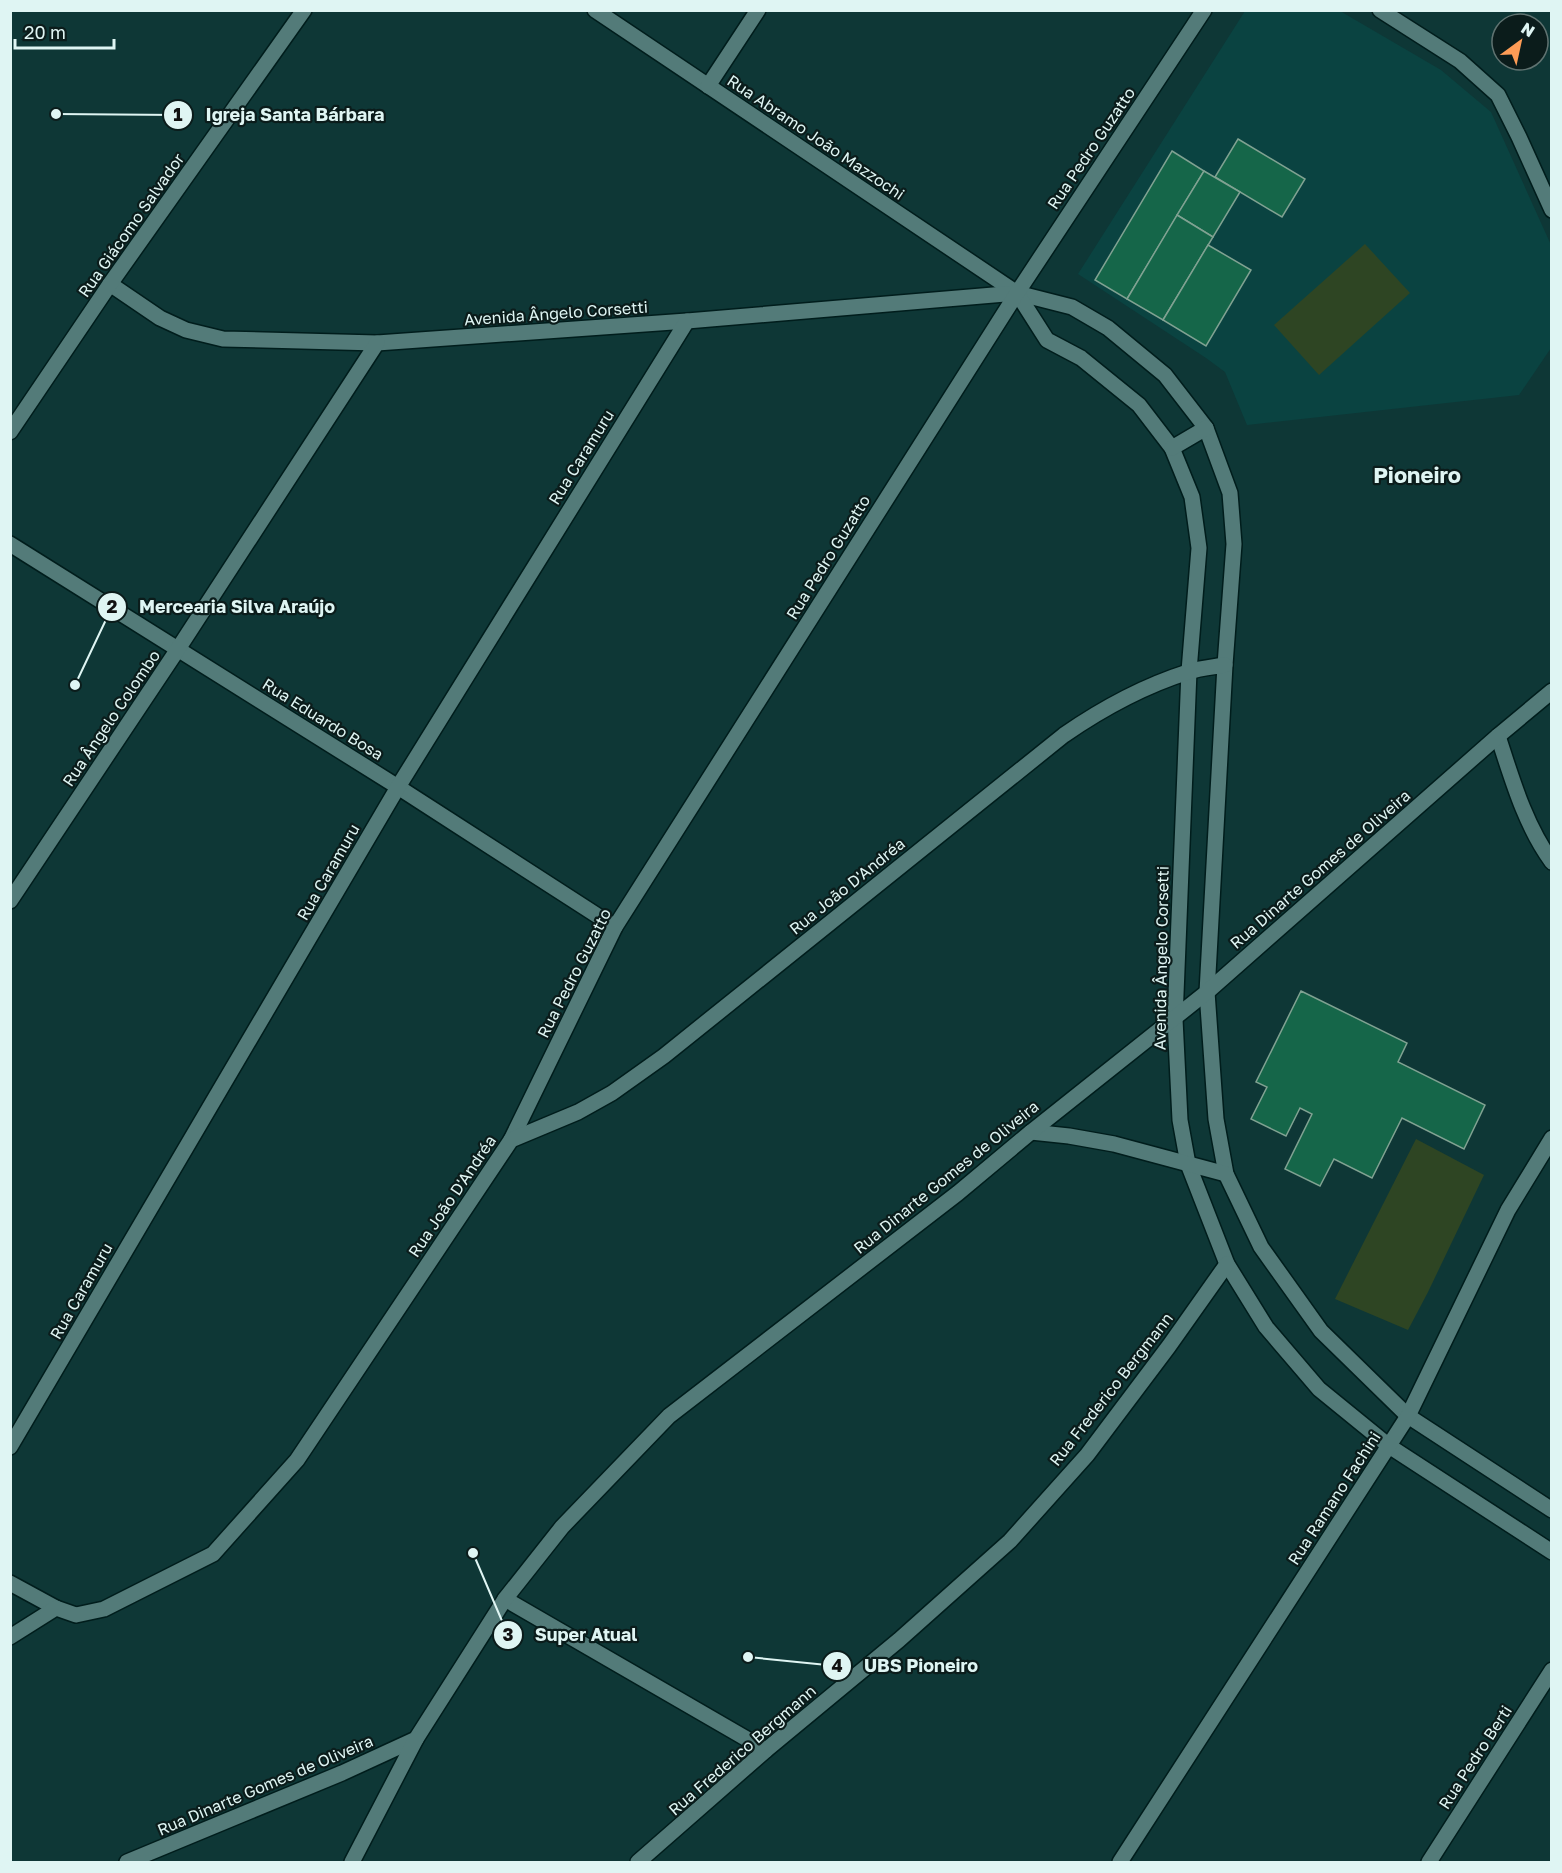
<svg xmlns="http://www.w3.org/2000/svg" width="1562" height="1873" viewBox="0 0 1562 1873" font-family="'Golos Text',sans-serif">
<rect width="100%" height="100%" fill="#0e3736"/>
<polygon fill="#0a4341" points="1245,11 1340,11 1441,70 1491,112 1551,245 1551,348 1519,395 1247,425 1225,372 1206,358 1078,274"/>
<g fill="#2e4523">
<polygon points="1365,244 1410,293 1319,375 1274,325"/>
<polygon points="1416,1139 1484,1175 1428,1292 1408,1330 1335,1299"/>
</g>
<g fill="#156649" stroke="#80a292" stroke-width="1.5">
<polygon points="1238,139 1305,179 1282,217 1215,177"/>
<polygon points="1172,151 1204,171 1127,299 1095,280"/>
<polygon points="1204,171 1240,192 1213,237 1177,215"/>
<polygon points="1177,215 1213,237 1163,320 1127,299"/>
<polygon points="1208,245 1251,270 1206,346 1163,320"/>
<polygon points="1301,991 1407,1043 1398,1062 1485,1105 1464,1149 1402,1118 1372,1178 1334,1159 1320,1186 1285,1169 1312,1114 1300,1108 1286,1136 1251,1119 1267,1087 1256,1082"/>
</g>
<g fill="none" stroke-linecap="round" stroke-linejoin="round">
<g stroke="#001d1c" stroke-width="18">
<g id="street">
<polyline points="595,10 1017,293 1072,307 1108,328 1165,375 1206,428 1230,493 1234,544 1225,665 1207,992 1216,1119 1226,1174 1261,1247 1321,1331 1408,1416 1552,1510"/>
<polyline points="1380,10 1460,61 1498,95 1519,137 1552,210"/>
<polyline points="708,86 758,10"/>
<polyline points="110,284 160,318 186,330 223,339 377,343 687,321 1017,293"/>
<polyline points="1017,293 1047,340 1081,358 1139,405 1172,448 1192,497 1199,548 1189,671 1175,1019 1180,1120 1188,1164 1227,1264 1266,1327 1319,1389 1389,1446 1552,1552"/>
<polyline points="10,432 110,284 304,10"/>
<polyline points="1172,448 1206,428"/>
<polyline points="10,544 398,787 615,927"/>
<path d="M1498,736c14,43 27,89 54,126"/>
<polyline points="10,901 178,649 377,343"/>
<polyline points="1031,1132 1069,1136 1114,1144 1226,1174"/>
<polyline points="511,1140 615,927 1017,293 1204,10"/>
<polyline points="10,1447 398,787 687,321"/>
<polyline points="10,1583 56,1608"/>
<polyline points="505,1599 766,1750"/>
<path d="M10,1637l46,-29 20,7 28,-6 109,-55 84,-94 214,-320 67,-28 34,-19 52,-37 400,-321c39,-27 80,-49 124,-63 12,-4 25,-5 37,-7"/>
<polyline points="127,1862 342,1773 416,1739 505,1599 562,1527 669,1416 958,1193 1031,1132 1207,992 1498,736 1552,691"/>
<polyline points="352,1862 416,1739"/>
<polyline points="638,1862 766,1750 899,1640 1010,1541 1087,1455 1169,1346 1227,1264"/>
<polyline points="1120,1862 1408,1416 1508,1210 1552,1138"/>
<polyline points="1429,1862 1552,1670"/>
</g>
</g>
<use href="#street" stroke="#537b79" stroke-width="15"/>
</g>
<g text-anchor="middle" stroke-width="4.5" stroke-linejoin="round" paint-order="stroke">
<g font-size="16" fill="#dff5f3" stroke="#0b1c1b">
<text transform="translate(816 137) rotate(34)" y="6">Rua Abramo João Mazzochi</text>
<text transform="translate(1091 148) rotate(-56)" y="6">Rua Pedro Guzatto</text>
<text transform="translate(131 225) rotate(-55)" y="6">Rua Giácomo Salvador</text>
<text transform="translate(556 313) rotate(-4)" y="6">Avenida Ângelo Corsetti</text>
<text transform="translate(581 457) rotate(-58)" y="6">Rua Caramuru</text>
<text transform="translate(828 557) rotate(-58)" y="6">Rua Pedro Guzatto</text>
<text transform="translate(111 718) rotate(-56)" y="6">Rua Ângelo Colombo</text>
<text transform="translate(323 719) rotate(32)" y="6">Rua Eduardo Bosa</text>
<text transform="translate(1320 869) rotate(-41)" y="6">Rua Dinarte Gomes de Oliveira</text>
<text transform="translate(328 872) rotate(-60)" y="6">Rua Caramuru</text>
<text transform="translate(847 886) rotate(-39)" y="6">Rua João D'Andréa</text>
<text transform="translate(1161 958) rotate(-89)" y="6">Avenida Ângelo Corsetti</text>
<text transform="translate(574 973) rotate(-63)" y="6">Rua Pedro Guzatto</text>
<text transform="translate(946 1177) rotate(-39)" y="6">Rua Dinarte Gomes de Oliveira</text>
<text transform="translate(452 1196) rotate(-56)" y="6">Rua João D'Andréa</text>
<text transform="translate(81 1291) rotate(-60)" y="6">Rua Caramuru</text>
<text transform="translate(1111 1389) rotate(-52)" y="6">Rua Frederico Bergmann</text>
<text transform="translate(1334 1498) rotate(-57)" y="6">Rua Ramano Fachini</text>
<text transform="translate(742 1750) rotate(-41)" y="6">Rua Frederico Bergmann</text>
<text transform="translate(1475 1757) rotate(-57)" y="6">Rua Pedro Berti</text>
<text transform="translate(265 1785) rotate(-23)" y="6">Rua Dinarte Gomes de Oliveira</text>
</g>
<g font-size="22" font-weight="bold" fill="#dff5f3" stroke="#0b1c1b">
<text x="1417" y="483">Pioneiro</text>
</g>
</g>
<path fill="none" stroke="#dff5f3" stroke-width="2" d="M56 114L178 115M75 685L112 607M473 1553L508 1635M748 1657L837 1666"/>
<g fill="#dff5f3" stroke="#0b1c1b" stroke-width="2">
<circle cx="56" cy="114" r="6"/>
<circle cx="75" cy="685" r="6"/>
<circle cx="473" cy="1553" r="6"/>
<circle cx="748" cy="1657" r="6"/>
<circle cx="178" cy="115" r="15"/>
<circle cx="112" cy="607" r="15"/>
<circle cx="508" cy="1635" r="15"/>
<circle cx="837" cy="1666" r="15"/>
</g>
<g font-size="18" text-anchor="middle" font-weight="bold" fill="#111">
<text x="178" y="121">1</text>
<text x="112" y="613">2</text>
<text x="508" y="1641">3</text>
<text x="837" y="1672">4</text>
</g>
<g font-size="18" text-anchor="middle" font-weight="bold" fill="#dff5f3" stroke="#0b1c1b" stroke-width="4.5" stroke-linejoin="round" paint-order="stroke">
<text x="295" y="121">Igreja Santa Bárbara</text>
<text x="237" y="613">Mercearia Silva Araújo</text>
<text x="586" y="1641">Super Atual</text>
<text x="921" y="1672">UBS Pioneiro</text>
</g>
<rect width="1562" height="1873" fill="none" stroke="#dff5f3" stroke-width="24"/>
<g transform="translate(1520 42) rotate(33)"><circle r="28" fill="#0b1c1b" stroke="#607371" stroke-width="1.5"/>
<path d="M0-4.5L10 22L0 15L-10 22Z" fill="#fd9c56"/>
<text y="-9" font-size="16" font-weight="bold" text-anchor="middle" fill="#dff5f3">N</text>
</g>
<path d="M15 39v9h99v-9" fill="none" stroke="#dff5f3" stroke-width="3"/>
<text x="24" y="39" font-size="18" fill="#dff5f3" stroke="#0b1c1b" stroke-width="4.5" paint-order="stroke">20 m</text>
</svg>
